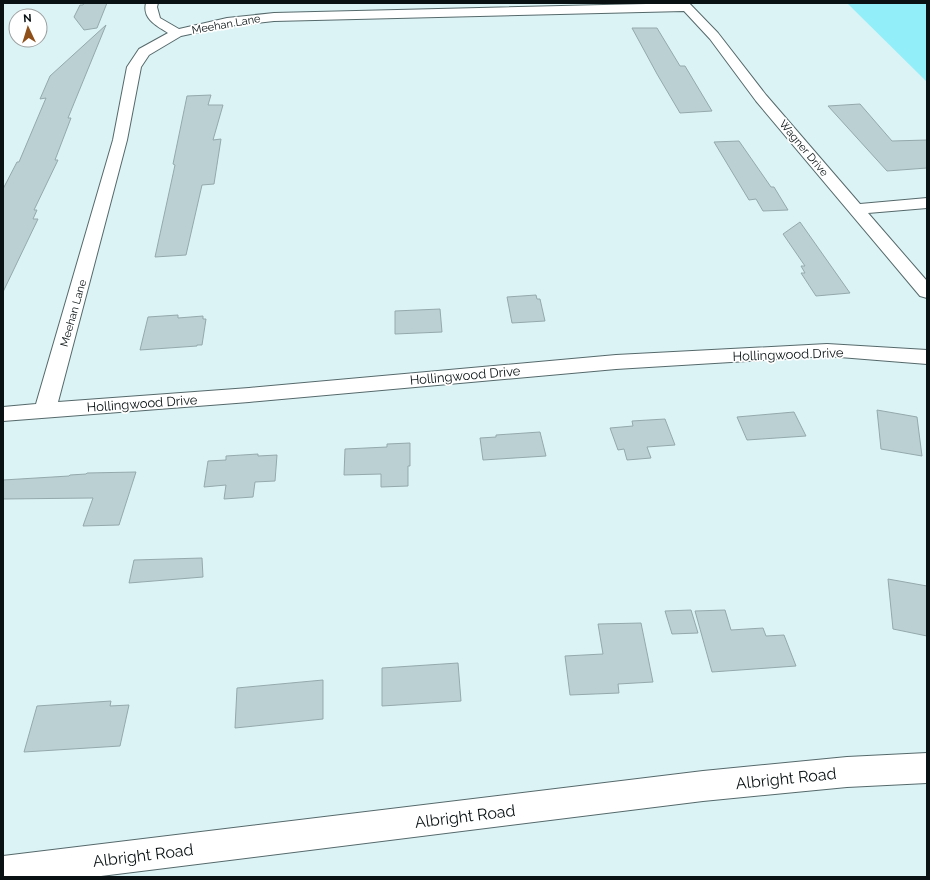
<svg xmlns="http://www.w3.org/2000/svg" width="930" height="880" viewBox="0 0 930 880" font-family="Raleway,sans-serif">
<rect width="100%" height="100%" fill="#dcf3f5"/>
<polygon fill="#92eff9" points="847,3 927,3 927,82"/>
<g fill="#bad0d2" stroke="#94a9ac">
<polygon points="84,3 107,3 97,28 84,30 74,17 80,5 83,5"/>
<polygon points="106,25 68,118 71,118 55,160 58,160 34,210 37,210 33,219 38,219 3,292 3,189 17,162 19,162 46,98 40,99 50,76"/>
<polygon points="632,28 657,28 680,66 685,66 712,111 680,113 657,74"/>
<polygon points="211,95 208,105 223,105 213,140 221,139 214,184 202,185 186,255 155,257 175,165 173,164 187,96"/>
<polygon points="860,104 892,141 927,140 927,168 887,171 828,106"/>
<polygon points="739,141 771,187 774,187 788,210 763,211 756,199 749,200 714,142"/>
<polygon points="800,222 850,293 816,296 801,273 805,273 801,266 805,266 783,234"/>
<polygon points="536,295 537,299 540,299 545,321 512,323 507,297"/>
<polygon points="440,309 442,332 395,334 395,311"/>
<polygon points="178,315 178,318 203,316 203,319 206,319 202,345 197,345 197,346 140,350 148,317"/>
<polygon points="877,410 917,417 922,456 881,449"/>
<polygon points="794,412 806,436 747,440 737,417"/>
<polygon points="665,419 675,445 647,447 651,458 627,460 624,449 618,450 610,428 633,426 632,421"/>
<polygon points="540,432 546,456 483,460 480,438 496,437 496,435"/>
<polygon points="410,443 410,466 408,466 408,486 381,487 381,474 344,475 345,449 387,447 387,444"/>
<polygon points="258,454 258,456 277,455 275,481 255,482 253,497 224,499 226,485 204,487 208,461 226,460 226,456"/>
<polygon points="136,472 119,525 83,526 93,498 3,499 3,480 69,476 70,475 86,474 87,473"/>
<polygon points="202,558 203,577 129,583 134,560"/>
<polygon points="888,579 927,586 927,636 893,629"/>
<polygon points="691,610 698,633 672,634 665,611"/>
<polygon points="725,610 731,630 763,628 766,636 784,635 796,666 712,672 695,611"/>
<polygon points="641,623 653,682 618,684 619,693 570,695 565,656 603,654 598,624"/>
<polygon points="458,663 461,701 382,706 382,668"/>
<polygon points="323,680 323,719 235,728 237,688"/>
<polygon points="111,701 110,706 129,705 120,746 24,752 37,706"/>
</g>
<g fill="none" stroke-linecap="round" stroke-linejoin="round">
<g stroke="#55696b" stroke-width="2">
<g id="minor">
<path d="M146,3h12l-1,4 3,11 19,11 48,-11 47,-5 415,-10 29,30 48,62 94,109 67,-6v10l-59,5 59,68v17l-7,-2 -164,-195 -46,-62 -26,-28 -410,10 -47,5 -46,10 -32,19 -8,12 -14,73 -69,262 191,-14 367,-33 211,-11 100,6v14l-100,-8 -211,13 -367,33 -246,19v-14l33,-3 77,-264 14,-73 12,-18 29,-16c-11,-7 -26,-14 -22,-30z"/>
<polygon points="927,753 927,783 847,787 703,801 93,877 3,877 3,856 703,771 847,757"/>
</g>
</g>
<use href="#minor" fill="#fff" fill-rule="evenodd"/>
</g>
<g text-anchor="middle" stroke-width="3.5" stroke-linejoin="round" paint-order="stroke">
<g font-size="11" fill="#091112" stroke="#fff">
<text transform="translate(226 24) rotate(-10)" y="4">Meehan Lane</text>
<text transform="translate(804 148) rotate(50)" y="4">Wagner Drive</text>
<text transform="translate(73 313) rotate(-74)" y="4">Meehan Lane</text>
</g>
<g font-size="13" fill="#091112" stroke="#fff">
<text transform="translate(788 354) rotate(-2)" y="5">Hollingwood Drive</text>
<text transform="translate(465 375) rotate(-5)" y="5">Hollingwood Drive</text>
<text transform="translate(142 403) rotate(-4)" y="5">Hollingwood Drive</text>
</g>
<g font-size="16" fill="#091112" stroke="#fff">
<text transform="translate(786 778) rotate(-6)" y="6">Albright Road</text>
<text transform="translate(465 816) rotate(-7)" y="6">Albright Road</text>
<text transform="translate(143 855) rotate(-7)" y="6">Albright Road</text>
</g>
</g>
<rect width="930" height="880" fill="none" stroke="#091112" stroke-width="8"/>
<g transform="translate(28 28) rotate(356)"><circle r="19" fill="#ffffff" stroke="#9da0a0"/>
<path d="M0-3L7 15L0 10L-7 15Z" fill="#8f4f19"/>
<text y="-6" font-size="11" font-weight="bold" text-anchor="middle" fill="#091112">N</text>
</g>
</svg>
